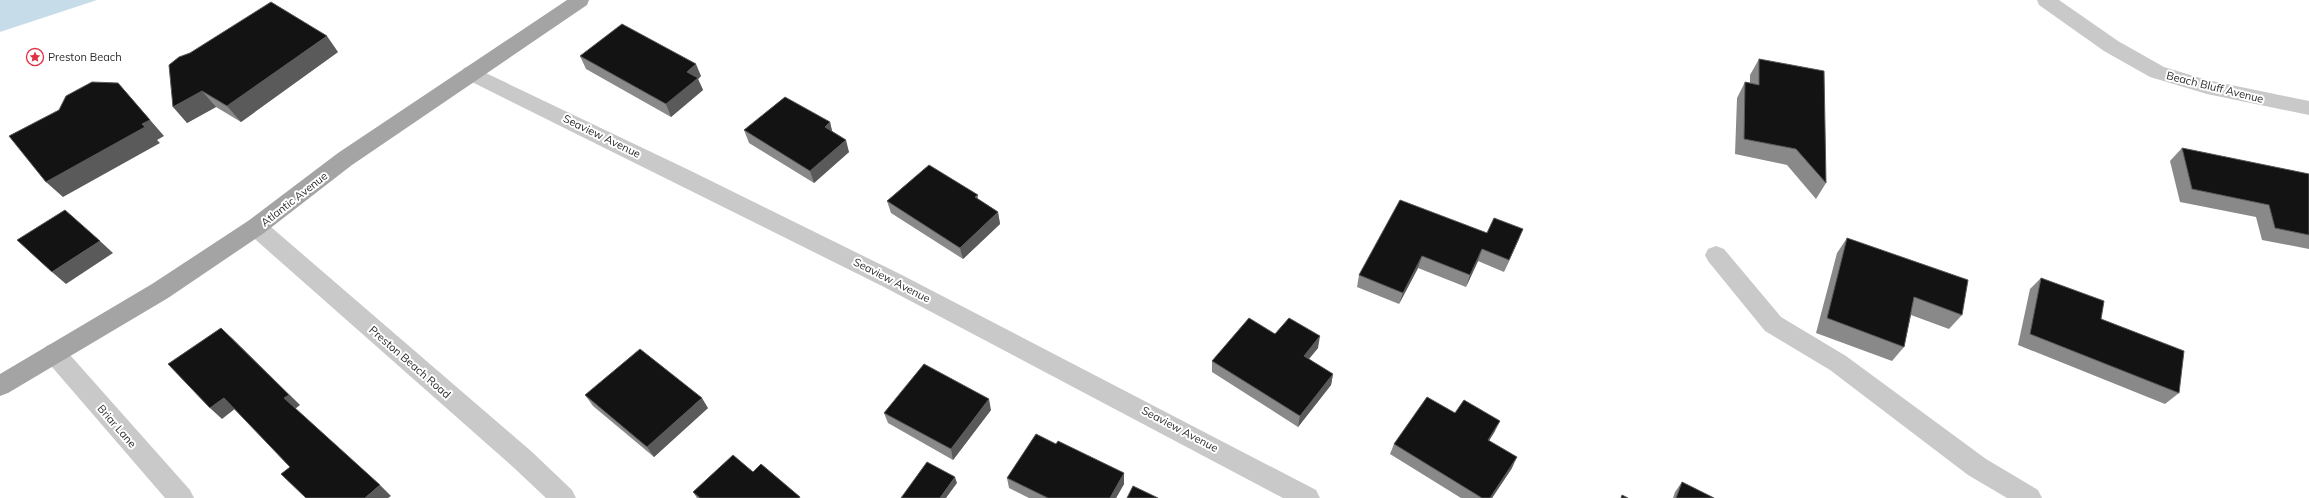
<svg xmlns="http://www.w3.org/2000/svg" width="2309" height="498" viewBox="0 0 2309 498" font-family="Mulish,sans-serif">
<rect width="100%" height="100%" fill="#fff"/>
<polygon fill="#c6dce9" points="0,0 97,0 0,32"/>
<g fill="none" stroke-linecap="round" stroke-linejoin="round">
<polygon fill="#c9c9c9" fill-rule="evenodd" points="1716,246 1724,249 1781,317 1846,356 1986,459 2038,490 2042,498 2007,498 1968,475 1830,370 1765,331 1708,261 1705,255 1708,249"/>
<g fill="#c9c9c9" fill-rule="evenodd">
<polygon points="2037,0 2059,0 2118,41 2164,67 2207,80 2309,101 2309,115 2207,94 2150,77 2104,51 2039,5"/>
<polygon points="256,218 264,221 531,451 572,490 576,498 546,498 513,467 248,233 245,227 248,221"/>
<polygon points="54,343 62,346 190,490 194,498 165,498 46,360 42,353 46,346"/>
</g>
<polygon fill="#c9c9c9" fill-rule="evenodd" points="471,66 689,170 900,274 1316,490 1320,498 1283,498 884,287 464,78 461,73 464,68"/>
<polygon fill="#a4a4a4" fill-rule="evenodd" points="567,0 589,0 587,5 352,165 264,233 168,298 8,393 0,396 0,374 152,284 248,221 338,153"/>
</g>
<g fill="#898989">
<polygon points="338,52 241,122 216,107 187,123 169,65"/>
<polygon points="580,56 701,76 698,79 703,90 671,117 586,69"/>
<polygon points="1759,59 1826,183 1816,199 1787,165 1735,154 1737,98 1745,82 1750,83 1750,75"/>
<polygon points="830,122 832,131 849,152 814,183 749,143 744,130"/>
<polygon points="2182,148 2309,174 2309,249 2262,240 2256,217 2180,202 2170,161"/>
<polygon points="978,195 978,199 998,212 1000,224 963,259 891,213 887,201"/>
<polygon points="1523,229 1518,241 1504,272 1478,261 1466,287 1418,268 1399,304 1357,287 1359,275 1487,233"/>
<polygon points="1847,238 1962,315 1949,329 1911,315 1904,347 1892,361 1816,333 1837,253"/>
<polygon points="2041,278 2101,319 2179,393 2165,404 2018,345 2030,289"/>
<polygon points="1275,334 1318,348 1309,359 1333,374 1331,385 1298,427 1212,372 1212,361"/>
<polygon points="585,395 708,408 654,457 593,406"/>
<polygon points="991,410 953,460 888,423 884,413"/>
<polygon points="1455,413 1495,431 1489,441 1512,468 1492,498 1461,498 1390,454 1394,444"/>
<polygon points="1056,444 1124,473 1124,484 1116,498 1029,498 1009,488 1007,478"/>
<polygon points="753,472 801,498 697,498 693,492"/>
<polygon points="1682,482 1714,498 1673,498 1675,492"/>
</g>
<g fill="#5a5a5a">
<polygon points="327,36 338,52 241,122 227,106"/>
<polygon points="696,64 701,76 698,79 703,90 671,117 666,104 687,72"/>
<polygon points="118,83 164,136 157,140 160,143 63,197 46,182 142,124"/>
<polygon points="202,91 216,107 187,123 173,107"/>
<polygon points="830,122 833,135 825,127"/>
<polygon points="846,140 849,152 814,183 810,171"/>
<polygon points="998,212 1000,224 963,259 960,248"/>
<polygon points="1523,229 1518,241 1504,272 1509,260"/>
<polygon points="100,241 113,253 66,284 52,272"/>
<polygon points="1482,249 1478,261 1466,287 1470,275"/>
<polygon points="1422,256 1418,268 1399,304 1403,293"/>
<polygon points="221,328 233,339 300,405 295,409 284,398"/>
<polygon points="1320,336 1318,348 1302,367 1304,356"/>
<polygon points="1333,374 1331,385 1298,427 1300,416"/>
<polygon points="224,398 236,408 222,419 210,408"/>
<polygon points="702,398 708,408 654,457 647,447"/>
<polygon points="989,399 991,410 953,460 951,449"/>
<polygon points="1500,421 1495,431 1483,450 1488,440"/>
<polygon points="1517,457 1512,468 1492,498 1490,498"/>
<polygon points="1124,473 1124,484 1116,498 1110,498"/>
<polygon points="955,477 957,483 946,498 940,498"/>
<polygon points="380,485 391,496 388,498 365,498"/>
</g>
<g fill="#131313" stroke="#5a5a5a">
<polygon points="271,2 327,36 227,106 202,91 173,107 169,65 179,57 190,53"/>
<polygon points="622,24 696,64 687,72 698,78 666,104 580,56"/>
<polygon points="1759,59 1824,71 1826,183 1796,149 1744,139 1745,82 1759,85"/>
<polygon points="92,82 118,83 150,120 142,124 145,127 46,182 9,136 59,110 66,96"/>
<polygon points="785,97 830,122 825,127 846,140 810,171 744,130"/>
<polygon points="2182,148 2309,174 2309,235 2275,228 2269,205 2192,189"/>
<polygon points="929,165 978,195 975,197 998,212 960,248 887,201"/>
<polygon points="1400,200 1487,233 1494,218 1523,229 1509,260 1482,249 1470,275 1422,256 1403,293 1359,275"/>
<polygon points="65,210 100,241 52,272 17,240"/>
<polygon points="1847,238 1968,280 1962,315 1914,297 1904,347 1827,318"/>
<polygon points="2041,278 2104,301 2101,319 2184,351 2179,393 2030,334"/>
<polygon points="1249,318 1275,334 1289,318 1320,336 1304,356 1333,374 1300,416 1212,361"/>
<polygon points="221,328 289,395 284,398 380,485 365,498 306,498 281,474 290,467 224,398 210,408 168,364"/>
<polygon points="640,349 702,398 647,447 585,395"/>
<polygon points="924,364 989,399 951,449 884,413"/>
<polygon points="1427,397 1455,413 1464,400 1500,421 1488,440 1517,457 1490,498 1482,498 1394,444"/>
<polygon points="1036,434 1056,444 1058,441 1124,473 1110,498 1048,498 1007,478"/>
<polygon points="733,455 753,472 761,464 800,497 799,498 700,498 693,492"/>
<polygon points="927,462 955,477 940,498 901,498"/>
<polygon points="1682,482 1714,498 1676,498"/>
<polygon points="1133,486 1158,498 1127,498"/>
<polygon points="1622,495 1628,498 1621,498"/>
</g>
<defs>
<g id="sight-ring" transform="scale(0.9)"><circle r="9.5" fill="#fff" stroke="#de3345" stroke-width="1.5"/><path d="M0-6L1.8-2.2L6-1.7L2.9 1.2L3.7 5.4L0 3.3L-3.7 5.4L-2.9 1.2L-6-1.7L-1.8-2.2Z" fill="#de3345"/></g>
</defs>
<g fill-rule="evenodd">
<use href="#sight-ring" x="35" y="57"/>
</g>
<g text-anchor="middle" stroke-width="4" stroke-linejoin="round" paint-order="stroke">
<g font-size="11" fill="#2c2c2c" stroke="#fff" text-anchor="start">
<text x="48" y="61">Preston Beach</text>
</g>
<g font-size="11" fill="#2c2c2c" stroke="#fff">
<text transform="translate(2215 87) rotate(14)" y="4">Beach Bluff Avenue</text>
<text transform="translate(602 136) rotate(26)" y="4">Seaview Avenue</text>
<text transform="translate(294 199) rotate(-38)" y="4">Atlantic Avenue</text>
<text transform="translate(892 280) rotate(27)" y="4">Seaview Avenue</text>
<text transform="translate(410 362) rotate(41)" y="4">Preston Beach Road</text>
<text transform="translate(117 426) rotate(49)" y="4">Briar Lane</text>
<text transform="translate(1180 429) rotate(28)" y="4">Seaview Avenue</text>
</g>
</g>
</svg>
